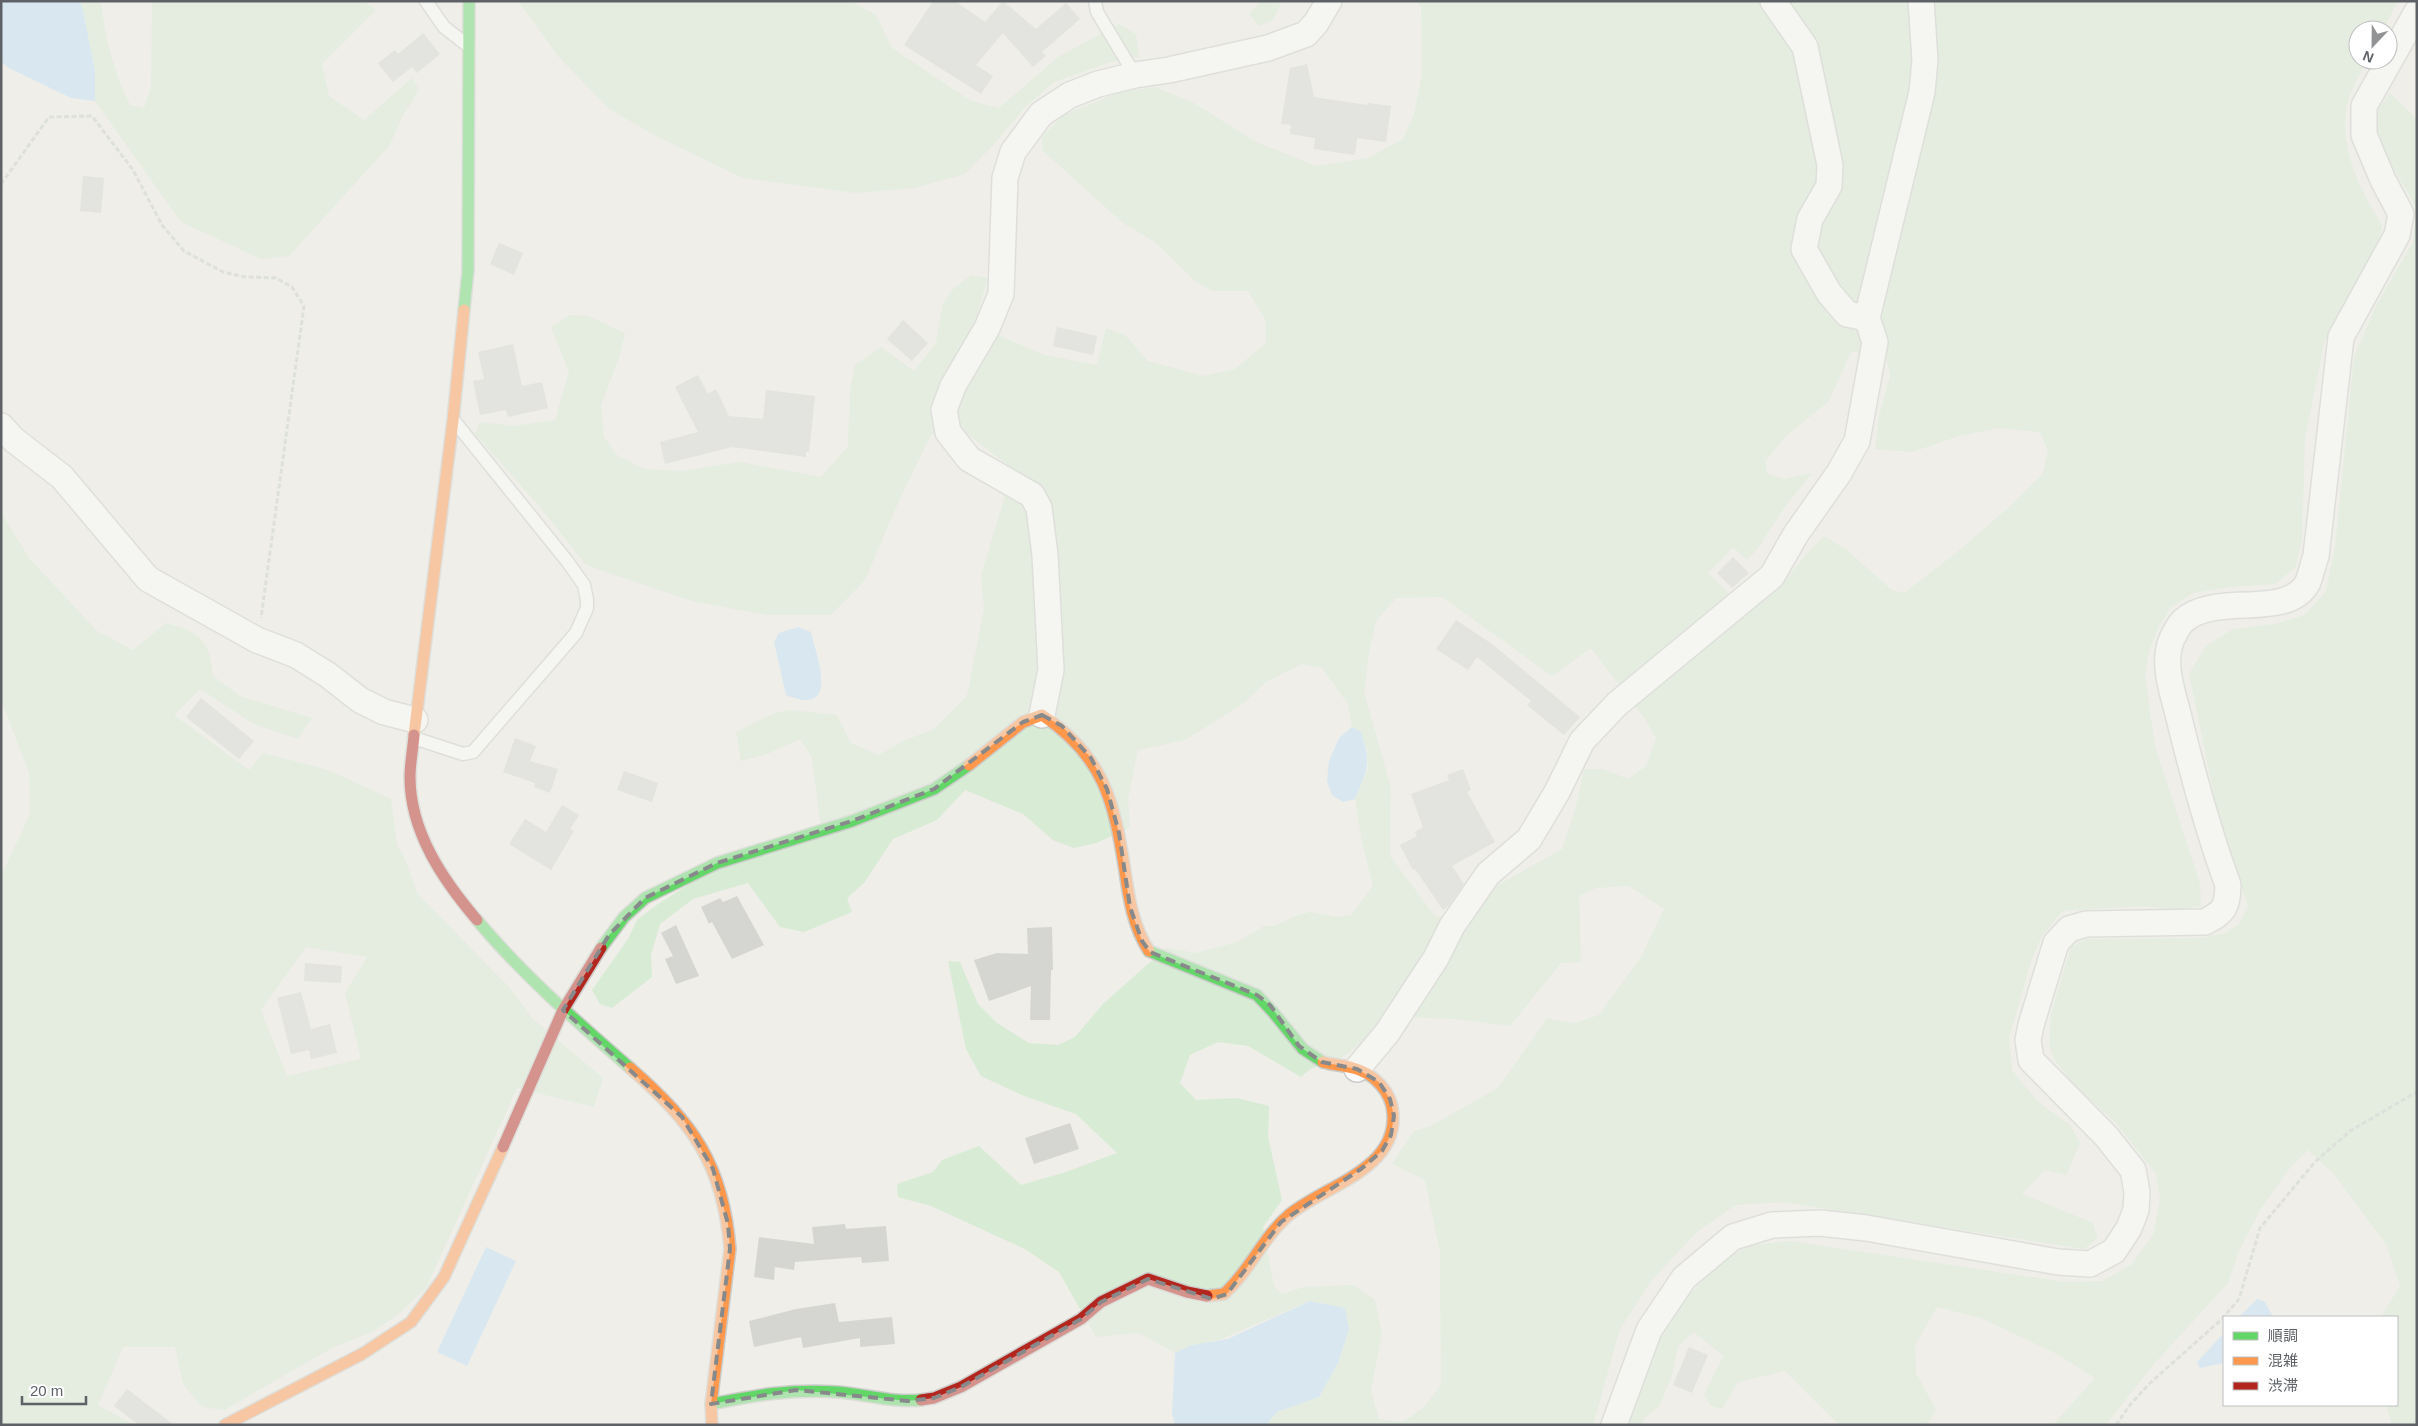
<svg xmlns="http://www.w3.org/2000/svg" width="2418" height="1426" viewBox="0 0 2418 1426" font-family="Arial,'Noto Sans JP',sans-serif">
<rect width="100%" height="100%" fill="#efeee9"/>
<g fill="#d7ebd5" fill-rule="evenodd">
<path d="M81,1h20c4,38 12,69 29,104l14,3 7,-21 1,-86h211l13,9 -54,54 7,32 35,24 48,-42 7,12 -16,25 -14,31 -100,110 -28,3 -80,-37 -86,-121v-30z"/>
<polygon points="518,1 851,1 876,15 892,48 971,101 999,108 1058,57 1119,24 1136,34 1139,57 1111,62 1054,82 1025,107 995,143 965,174 914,188 856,193 743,178 654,135 608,108 558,56"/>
<polygon points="1261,1 1282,1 1273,20 1259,26 1249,14"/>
<path d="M1417,1h981l-15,29h-25v30h9c-8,16 -18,32 -21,50 -6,41 15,81 36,115l-4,20 -54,98 -19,95 -3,102 -7,28 -20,16 -45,3 -37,6 -22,14 -12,19 -10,25 -4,25 10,70 45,138 1,22 -22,4 -35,-4 -82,5 -21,27 -10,23 -22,77 3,32 26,32 32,23 10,18 -14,32 -21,-5 -23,24 71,29 5,15 -14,11 -302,-47 -46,3 -38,26 -46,49 -32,49 -27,96h-327l11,-13 42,-15 19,-34 11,-34 -4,-21 -36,-7 -90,39 -27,5 -17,8 -36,-20 -43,4 -37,-65 -34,-23 -94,-43 -33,-9 -1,-13 36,-12 9,-12 37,-14 42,39 45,-13 51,-19 -41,-39 -52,-18 -43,-20 -15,-27 -18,-88 12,1 18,42 19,19 32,20 29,2 17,-8 28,-33 63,-56 30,5 41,-11 27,-16h10l24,-11 12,-3 27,5 14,-2 22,-29 -12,-49 -6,-38 13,-31 -1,-17 -6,-18 -9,-6 -4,-23 -26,-36 -20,-4 -36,18 -22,21 -59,37 -47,10 -10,49 2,29 -34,15 -22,5 -21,-8 -30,-26 -58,-24 -28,30 -44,19 -29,44 -17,15 5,14 -48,20 -24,-5 -32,-44 -55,16 -33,25 -9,31 1,22 -40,31 -12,-4 -8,-14 36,-51 9,-19 21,-16 49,-31 115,-36 -10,-79 -12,-19 -33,15 -26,7 -5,-29 39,-19 14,-3 48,5 14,28 28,12 22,-13 33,-13 33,-33 17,-87 -3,-33 32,-107 -55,-42 -27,8 -30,61 -36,84 -34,35h-63l-73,-13 -109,-37 -46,-58 -65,-73 5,-12 34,4 41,-6 14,-48 -18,-45 19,-12 18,1 37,17 -6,25 -18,47 3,32 13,18 28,14 37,2 58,-9 81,15 27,-31 2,-57 5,-24 26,-18 33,24 22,-28 7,-40 10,-14 18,-14 16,3 -12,47 69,30 53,10 9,-37 19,7 23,26 55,15 32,-7 31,-26 -1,-24 -17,-28h-35l-17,-9 -41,-40 -32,-19 -81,-73v-13l22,-22 56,-23 35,-5 39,16 62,39 60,24 52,-8 35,-19 11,-25 8,-41 -1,-66zM1885,349l5,27 -11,40 -4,33 37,3 47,-16 39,-8 42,4 8,19 -5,22 -36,36 -51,44 -52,40 -12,-3 -45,-40 -23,-14 -16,16 -20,25 -42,33 -38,-37 25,-26 14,13 11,-12 26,-40 28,-35 -28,6 -17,-5 -1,-14 20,-24 43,-35 22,-49zM1442,597l110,79 39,-28 54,71 11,19 -10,28 -18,13 -26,-10h-18l-8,38 -14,42 -76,43 -18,37 -34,-14 -44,-59 1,-68 -27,-96 5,-40 7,-31 20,-23zM1629,886l35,23 -23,48 -42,58 -24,8 -22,-3 -5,-3 -50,71 -67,38 -17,5 -22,33 33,16 15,72 1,133 -17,22 -21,15 -24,-3 -8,-28 11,-58 -7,-33 -21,-15 -50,2 -22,7 -8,-8 -11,-59 19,-27 -14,-63 1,-31 -32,-8 -41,2 -16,-17 10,-28 28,-13 30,4 53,31c16,-16 24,-10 41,-20 17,-9 29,-27 42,-41l71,3 55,7 51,-63 20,-1 -2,-66 17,-8z"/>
<polygon points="2390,93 2417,119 2417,1425 2392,1425 2386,1405 2397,1405 2397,1317 2381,1317 2400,1286 2387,1246 2334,1174 2308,1150 2289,1169 2260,1210 2239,1251 2228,1283 2153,1365 2106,1425 2053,1425 2095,1378 2057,1354 1981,1318 1937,1307 1915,1345 1916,1373 1936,1410 1927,1425 1839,1425 1785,1371 1738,1382 1722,1409 1711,1406 1704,1395 1723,1356 1694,1332 1678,1346 1672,1375 1659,1407 1645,1417 1641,1425 1626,1425 1654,1347 1671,1323 1681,1303 1723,1261 1751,1245 1790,1241 2065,1282 2102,1281 2131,1265 2153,1235 2160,1199 2156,1174 2116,1123 2077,1088 2054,1059 2049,1045 2051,1014 2071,947 2086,939 2197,938 2224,934 2240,923 2248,905 2223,838 2189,674 2206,646 2233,629 2274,624 2305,615 2326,591 2335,548 2354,357 2376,306 2413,242 2417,209 2376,137 2376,112"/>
<path d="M1,513l29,46 67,72 36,19 33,-27c34,9 44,17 47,53l27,20 72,22 -14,21 -44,-15 -54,-35 -26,26 75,55 14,-17 65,17 63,29 6,46 8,14 12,34 94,96 21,29 71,60 -9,29 -77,-19 -91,200 -29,27 -25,17 -40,16 -108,62 -22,-3 -19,-23 -8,-37h-52l-25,58 36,20h-133v-549l29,-62 -1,-41 -28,-73zM306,947l61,10 -22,36 16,66 -74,17 -26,-66z"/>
</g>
<g fill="#bedff8">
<polygon points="1,1 81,1 95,71 95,101 71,98 9,68 1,62"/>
<path d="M798,627l13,5c7,29 29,85 -25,63l-12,-53 5,-9z"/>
<path d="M1352,727l9,5c11,35 6,36 -6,67l-12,3 -11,-7 -5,-14 2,-20 10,-23z"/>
<polygon points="486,1247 516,1261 467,1366 437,1352"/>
<polygon points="2257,1299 2265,1302 2273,1317 2239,1317"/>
<polygon points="1310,1301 1345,1308 1349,1329 1338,1363 1319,1397 1277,1412 1266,1425 1175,1425 1172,1413 1175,1353 1192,1345 1228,1339"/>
<polygon points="2224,1333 2224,1363 2200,1368 2197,1362"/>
</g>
<g fill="#d5d5d2">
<polygon points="933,1 955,1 985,22 1003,1 1036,29 1066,3 1080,19 1042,52 1046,56 1033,67 1003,33 976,65 993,76 981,94 904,45"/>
<polygon points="423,33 440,54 417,73 412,67 393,82 378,63 395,50 398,54"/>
<polygon points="1307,64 1314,97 1367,105 1368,103 1391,106 1386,142 1357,138 1355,155 1314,149 1315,138 1290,134 1291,125 1281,124 1290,68"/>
<polygon points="83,176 104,178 101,213 80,211"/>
<polygon points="499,243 523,253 514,275 490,264"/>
<polygon points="903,320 928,343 912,361 887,339"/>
<polygon points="1057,327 1097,336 1093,355 1053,346"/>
<polygon points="513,344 522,386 542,382 548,408 508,417 506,410 480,415 473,381 484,379 478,352"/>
<polygon points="698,375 708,394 716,389 729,416 763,419 766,390 815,396 809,452 806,452 806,457 732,447 665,464 660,442 698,432 675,387"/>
<polygon points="1733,557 1749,573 1732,588 1717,573"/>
<polygon points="1456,620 1492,644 1580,717 1564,735 1527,705 1531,701 1477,657 1468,670 1436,649"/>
<polygon points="201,698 254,741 239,759 186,717"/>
<polygon points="515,738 536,746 530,761 558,769 550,793 534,787 535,783 503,772"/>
<polygon points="1463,769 1471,790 1467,792 1495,842 1452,866 1464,884 1448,906 1443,910 1415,869 1413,870 1400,845 1417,836 1415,832 1423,827 1411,794 1449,780 1447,775"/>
<polygon points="624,771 658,783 652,802 617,790"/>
<polygon points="562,805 579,815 570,829 574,831 551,870 509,844 525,819 546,832"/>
<polygon points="737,896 764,945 732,959 712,922 709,924 701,907 720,898 723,902"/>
<polygon points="676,925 699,976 676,984 665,959 673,956 661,933"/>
<polygon points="1052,927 1053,970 1051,970 1050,1020 1030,1020 1031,986 989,1001 974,960 997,953 1028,954 1027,928"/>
<polygon points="305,963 342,966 341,983 304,981"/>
<polygon points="301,992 311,1029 330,1024 337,1053 311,1059 309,1050 291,1054 277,998"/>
<polygon points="1070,1123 1079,1149 1034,1164 1025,1138"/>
<polygon points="845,1224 846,1229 886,1226 889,1261 862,1263 861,1257 795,1262 794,1270 775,1267 774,1280 754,1277 759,1237 814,1244 812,1227"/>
<polygon points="835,1303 839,1322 892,1317 895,1344 860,1347 860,1338 803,1348 801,1337 754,1347 749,1321 796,1309"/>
<polygon points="1689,1347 1708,1355 1692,1393 1673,1385"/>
<polygon points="127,1389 174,1425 139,1425 114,1406"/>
</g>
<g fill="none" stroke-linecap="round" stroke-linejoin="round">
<g stroke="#cbcbcb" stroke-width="15">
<g id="lane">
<polyline points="426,1 444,27 467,45"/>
<polyline points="1095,1 1097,12 1135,75"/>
<polyline points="414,738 463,754 473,752 576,633 587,608 587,600 584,585 567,561 455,422"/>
</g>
</g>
<g stroke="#cbcbcb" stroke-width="28">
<g id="street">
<polyline points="1773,1 1805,47 1830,165 1829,186 1810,219 1804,249 1829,293 1847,314 1867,318"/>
<polyline points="1,426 14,440 62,477 148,579 257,640 296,655 328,675 360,700 384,712 415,720"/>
<polyline points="1042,715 1051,670 1045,555 1039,508 1032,495 969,459 948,432 944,410 953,386 987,328 1001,294 1005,178 1013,152 1041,114 1070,95 1098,84 1135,75 1169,70 1268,48 1306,34 1316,23 1329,1"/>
<polyline points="1357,1069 1387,1033 1436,958 1452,926 1488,874 1529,839 1557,792 1582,741 1617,704 1772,576 1796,534 1839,473 1857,441 1875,342 1867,318 1922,92 1925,60 1921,1"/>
<path d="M1614,1425l35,-95 35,-52 49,-41 39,-12 48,-2 46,5 192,34 32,2 24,-13 15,-23 7,-18 1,-18 -4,-22 -27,-34 -75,-76 -3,-20 3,-15 25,-82 13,-14 17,-5 119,-2c20,-11 22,-14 23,-37 -20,-54 -35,-110 -49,-167 -5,-21 -15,-48 -10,-70 1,-7 9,-22 14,-27 32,-30 105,0 125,-39 3,-8 5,-18 8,-26l25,-219 56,-102 4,-21 -18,-34 -19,-45v-29l53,-94"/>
</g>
</g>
<g stroke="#cbcbc9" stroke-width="14">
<g id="fast">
<polyline points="464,310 468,271 469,1"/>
<path d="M477,920c46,55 99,101 153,148"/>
<polyline points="601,948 624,917 645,898 717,863 852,821 934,789 969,765"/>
<polyline points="1149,951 1257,995 1273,1012 1303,1049 1323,1062"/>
<path d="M711,1404c46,-9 78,-15 126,-12 28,2 56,11 84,8"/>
</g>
</g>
<g stroke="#cbcbc9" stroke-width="14">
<g id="slow">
<polyline points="414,735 453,420 464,310"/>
<path d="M969,765l54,-43 19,-7c62,41 72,86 83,156 4,28 8,55 24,80"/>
<path d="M630,1068c63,55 93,96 100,181l-19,155 1,21"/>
<path d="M1207,1296l17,-2c26,-23 39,-57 65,-79 35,-29 108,-45 104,-101 -1,-22 -19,-41 -40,-46 -10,-3 -20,-3 -30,-6"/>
<polyline points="225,1425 362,1354 411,1322 444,1277 503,1147"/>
</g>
</g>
<g stroke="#cbcbc9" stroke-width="14">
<g id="jam">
<path d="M414,735c-1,14 -4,28 -4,42 0,55 33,103 67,143"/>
<polyline points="503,1147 563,1010 601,948"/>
<polyline points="921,1400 934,1398 961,1387 1081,1319 1101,1302 1148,1279 1187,1292 1207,1296"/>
</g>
</g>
<g stroke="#cacfcb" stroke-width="3" stroke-dasharray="5 2.5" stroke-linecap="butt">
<polyline points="1,184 49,117 92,116 133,170 162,225 184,251 223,272 245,277 276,278 292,287 304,306 261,618"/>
<polyline points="2116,1425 2130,1405 2149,1384 2222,1319 2239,1299 2260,1228 2315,1162 2350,1131 2417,1092"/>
</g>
<use href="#lane" stroke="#fdfcfc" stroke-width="12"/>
<use href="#street" stroke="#fdfcfc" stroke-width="25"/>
<use href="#fast" stroke="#63d668" stroke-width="11"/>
<use href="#slow" stroke="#ff974d" stroke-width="11"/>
<use href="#jam" stroke="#b3261e" stroke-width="11"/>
</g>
<path d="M0 0H2418V1426H0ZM1042,715l20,11 29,32 16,31 12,44 11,74 12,34 8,11 107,43 13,10 29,41 23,16 35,7 22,13 11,17 4,17 -3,19 -9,16 -21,18 -80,53 -54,72 -15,5 -64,-20 -47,23 -20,17 -120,68 -27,11 -26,3 -112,-11 -85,14 19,-155 -2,-25 -15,-55 -31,-52 -119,-107 46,-75 36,-37 72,-35 135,-42 82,-32 89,-67z" fill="#efeee9" fill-opacity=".55" fill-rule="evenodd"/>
<path fill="none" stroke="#87898b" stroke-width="4" stroke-dasharray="10 6" stroke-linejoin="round" d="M1042,715l20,11 29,32 16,31 12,44 11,74 12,34 8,11 107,43 13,10 29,41 23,16 35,7 22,13 11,17 4,17 -3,19 -9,16 -21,18 -80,53 -54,72 -15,5 -64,-20 -47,23 -20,17 -120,68 -27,11 -26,3 -112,-11 -85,14 19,-155 -2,-25 -15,-55 -31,-52 -119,-107 46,-75 36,-37 72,-35 135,-42 82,-32 89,-67z"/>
<rect width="2418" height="1426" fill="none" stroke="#5e6267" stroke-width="5"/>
<rect x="2223" y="1316" width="175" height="90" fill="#ffffff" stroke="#bfc0c2"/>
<rect x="2233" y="1332" width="25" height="8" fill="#63d668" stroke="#bfc0c2"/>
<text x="2268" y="1341" font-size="15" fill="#5e6267">順調</text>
<rect x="2233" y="1357" width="25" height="8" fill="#ff974d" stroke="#bfc0c2"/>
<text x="2268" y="1366" font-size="15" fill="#5e6267">混雑</text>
<rect x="2233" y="1382" width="25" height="8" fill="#b3261e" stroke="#bfc0c2"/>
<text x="2268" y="1391" font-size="15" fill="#5e6267">渋滞</text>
<g transform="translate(2373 45) rotate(202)"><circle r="24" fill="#ffffff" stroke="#bfc0c2"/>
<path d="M0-4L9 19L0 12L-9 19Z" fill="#919394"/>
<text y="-8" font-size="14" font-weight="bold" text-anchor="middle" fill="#5e6267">N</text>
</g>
<path d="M22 1396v8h64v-8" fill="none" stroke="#5e6267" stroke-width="2.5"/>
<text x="30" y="1396" font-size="15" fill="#5e6267" stroke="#ffffff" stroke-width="4" paint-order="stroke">20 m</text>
</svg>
